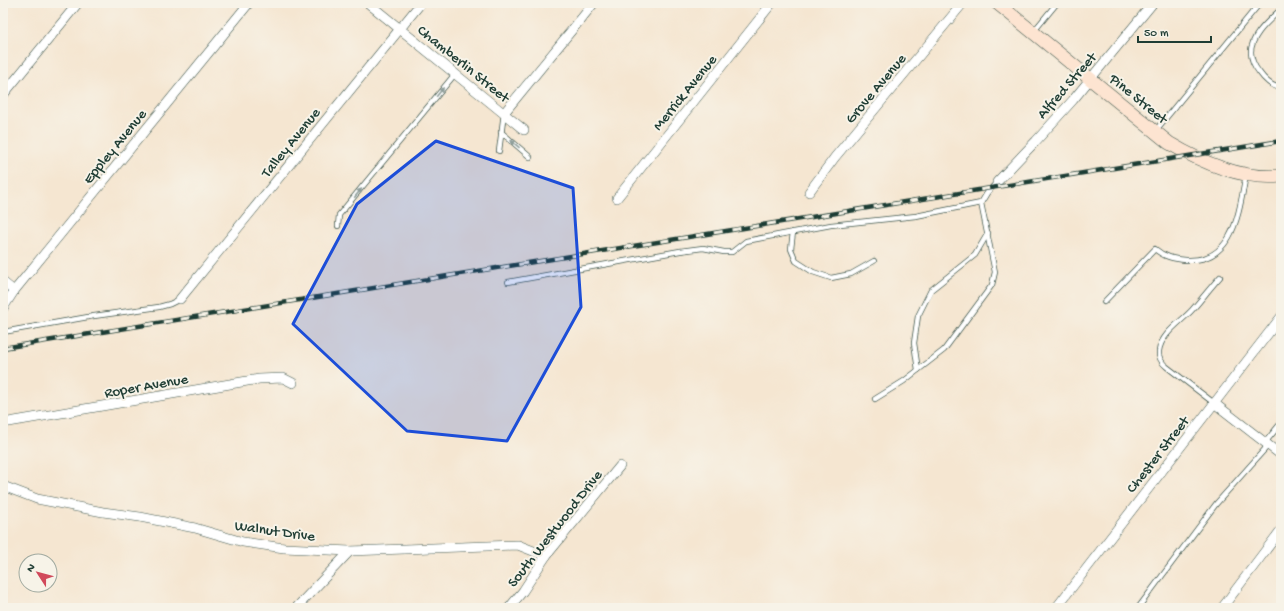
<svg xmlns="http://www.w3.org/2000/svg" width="1284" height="611" viewBox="0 0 1284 611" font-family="'Gochi Hand',sans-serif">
<rect width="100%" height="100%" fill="#f7f3e8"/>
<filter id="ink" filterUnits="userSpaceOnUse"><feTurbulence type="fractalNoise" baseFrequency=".025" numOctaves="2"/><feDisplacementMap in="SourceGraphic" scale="8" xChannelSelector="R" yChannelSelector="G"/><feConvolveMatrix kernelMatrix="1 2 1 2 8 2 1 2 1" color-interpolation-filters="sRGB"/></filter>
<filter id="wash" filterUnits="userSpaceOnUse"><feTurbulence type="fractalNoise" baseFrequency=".012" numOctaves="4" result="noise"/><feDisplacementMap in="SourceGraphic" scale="16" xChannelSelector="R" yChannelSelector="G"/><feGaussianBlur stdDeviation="0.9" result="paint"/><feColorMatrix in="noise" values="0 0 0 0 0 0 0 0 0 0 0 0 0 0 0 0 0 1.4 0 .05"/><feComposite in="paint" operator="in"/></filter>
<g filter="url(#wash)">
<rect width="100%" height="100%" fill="#f5e6d1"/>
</g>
<g filter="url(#ink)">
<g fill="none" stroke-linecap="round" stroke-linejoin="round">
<g stroke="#3f564c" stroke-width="6">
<g id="lane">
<path d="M1281,9c-11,11 -30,26 -30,43 0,7 4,15 8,20 5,7 13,15 22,16"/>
<polyline points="1034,31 1057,3"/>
<polyline points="1156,130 1260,3"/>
<polyline points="501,132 530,157"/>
<polyline points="499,151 504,113"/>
<polyline points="338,226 339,215 455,74"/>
<polyline points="793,232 791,249 796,261 813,272 831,278 851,274 874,261"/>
<polyline points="508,282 680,251 703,248 724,252 732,252 746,241 831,225 916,216 981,203 987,193 997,182"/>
<path d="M1104,302l51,-53c9,8 19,10 31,11 49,3 53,-50 60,-85"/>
<polyline points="3,332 94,316 159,307 170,304 180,299"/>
<polyline points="918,370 914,343 918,316 931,290 975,255 988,233"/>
<polyline points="875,399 904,381 944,350 992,285 995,272 981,203"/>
<path d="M1214,403l-47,-36c-5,-4 -9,-9 -8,-16 2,-17 22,-29 33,-41 9,-10 18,-22 28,-33"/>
<polyline points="1138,608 1216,504 1265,449 1268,439 1281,423"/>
</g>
</g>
<g stroke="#3f564c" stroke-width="10">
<g id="street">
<polyline points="368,3 524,130"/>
<polyline points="3,95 78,3"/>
<polyline points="504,113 594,3"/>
<polyline points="997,182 1036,141 1073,100 1153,3"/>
<polyline points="809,192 835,157 963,3"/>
<polyline points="617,198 772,3"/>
<polyline points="3,282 14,291"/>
<polyline points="180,299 421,3"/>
<polyline points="3,308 14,291 249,3"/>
<polyline points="1214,403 1281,455"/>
<polyline points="3,423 259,379 283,378 293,383"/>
<polyline points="3,486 37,499 103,512 140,517 195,528 243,542 284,548 350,551 518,545 546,556"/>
<polyline points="296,608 350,551"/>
<polyline points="509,608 523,591 546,556 620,466"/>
<polyline points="1056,608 1281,317"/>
<polyline points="1222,608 1281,530"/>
</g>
</g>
<g stroke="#3f564c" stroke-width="14">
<path id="secondary" d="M997,3l172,140c32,19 74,37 112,33"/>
</g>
<use href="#lane" stroke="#fff" stroke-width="4.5"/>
<use href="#street" stroke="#fff" stroke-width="9"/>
<use href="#secondary" stroke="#fde4d1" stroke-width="13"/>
<g stroke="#1f3d34" stroke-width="4.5">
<polyline id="rail" points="3,348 1281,141"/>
</g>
<use href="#rail" stroke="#f7f3e8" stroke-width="3" stroke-dasharray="9" stroke-linecap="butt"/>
</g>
<defs><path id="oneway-solid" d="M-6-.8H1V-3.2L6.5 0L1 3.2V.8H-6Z"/></defs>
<g fill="#8f9e9a">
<use href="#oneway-solid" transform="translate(440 92) rotate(-51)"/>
<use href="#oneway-solid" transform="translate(515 144) rotate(-140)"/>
<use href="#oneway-solid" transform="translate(358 193) rotate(-51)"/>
</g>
</g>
<path fill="#1d4ed8" fill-opacity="0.2" stroke="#1d4ed8" stroke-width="3" stroke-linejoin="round" d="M436,141l137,47 8,119 -74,134 -100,-10 -114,-107 64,-120z"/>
<g text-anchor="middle" stroke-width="4" stroke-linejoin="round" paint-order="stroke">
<g font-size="15" fill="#1f3d34" stroke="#f7f3e8">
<text transform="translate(464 63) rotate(39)" y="5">Chamberlin Street</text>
<text transform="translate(1066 85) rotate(-49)" y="5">Alfred Street</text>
<text transform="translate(875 88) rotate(-50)" y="5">Grove Avenue</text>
<text transform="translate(684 92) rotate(-51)" y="5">Merrick Avenue</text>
<text transform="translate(1139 98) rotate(39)" y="5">Pine Street</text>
<text transform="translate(290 142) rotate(-51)" y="5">Talley Avenue</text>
<text transform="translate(114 146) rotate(-51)" y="5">Eppley Avenue</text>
<text transform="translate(146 385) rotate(-10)" y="5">Roper Avenue</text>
<text transform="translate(1157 454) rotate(-52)" y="5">Chester Street</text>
<text transform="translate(554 528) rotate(-52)" y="5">South Westwood Drive</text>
<text transform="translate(275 530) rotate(8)" y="5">Walnut Drive</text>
</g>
</g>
<rect width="1284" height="611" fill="none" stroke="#f7f3e8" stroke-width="16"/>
<g transform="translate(38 573) rotate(306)"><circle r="19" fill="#f7f3e8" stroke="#a1aaa0"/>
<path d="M0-3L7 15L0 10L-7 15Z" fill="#d1495b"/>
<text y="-6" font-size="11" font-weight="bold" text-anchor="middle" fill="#1f3d34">N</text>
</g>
<path d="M1138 36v6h73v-6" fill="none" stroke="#1f3d34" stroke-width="2"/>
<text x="1144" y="36" font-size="12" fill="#1f3d34" stroke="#f7f3e8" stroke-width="3" paint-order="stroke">50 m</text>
</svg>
